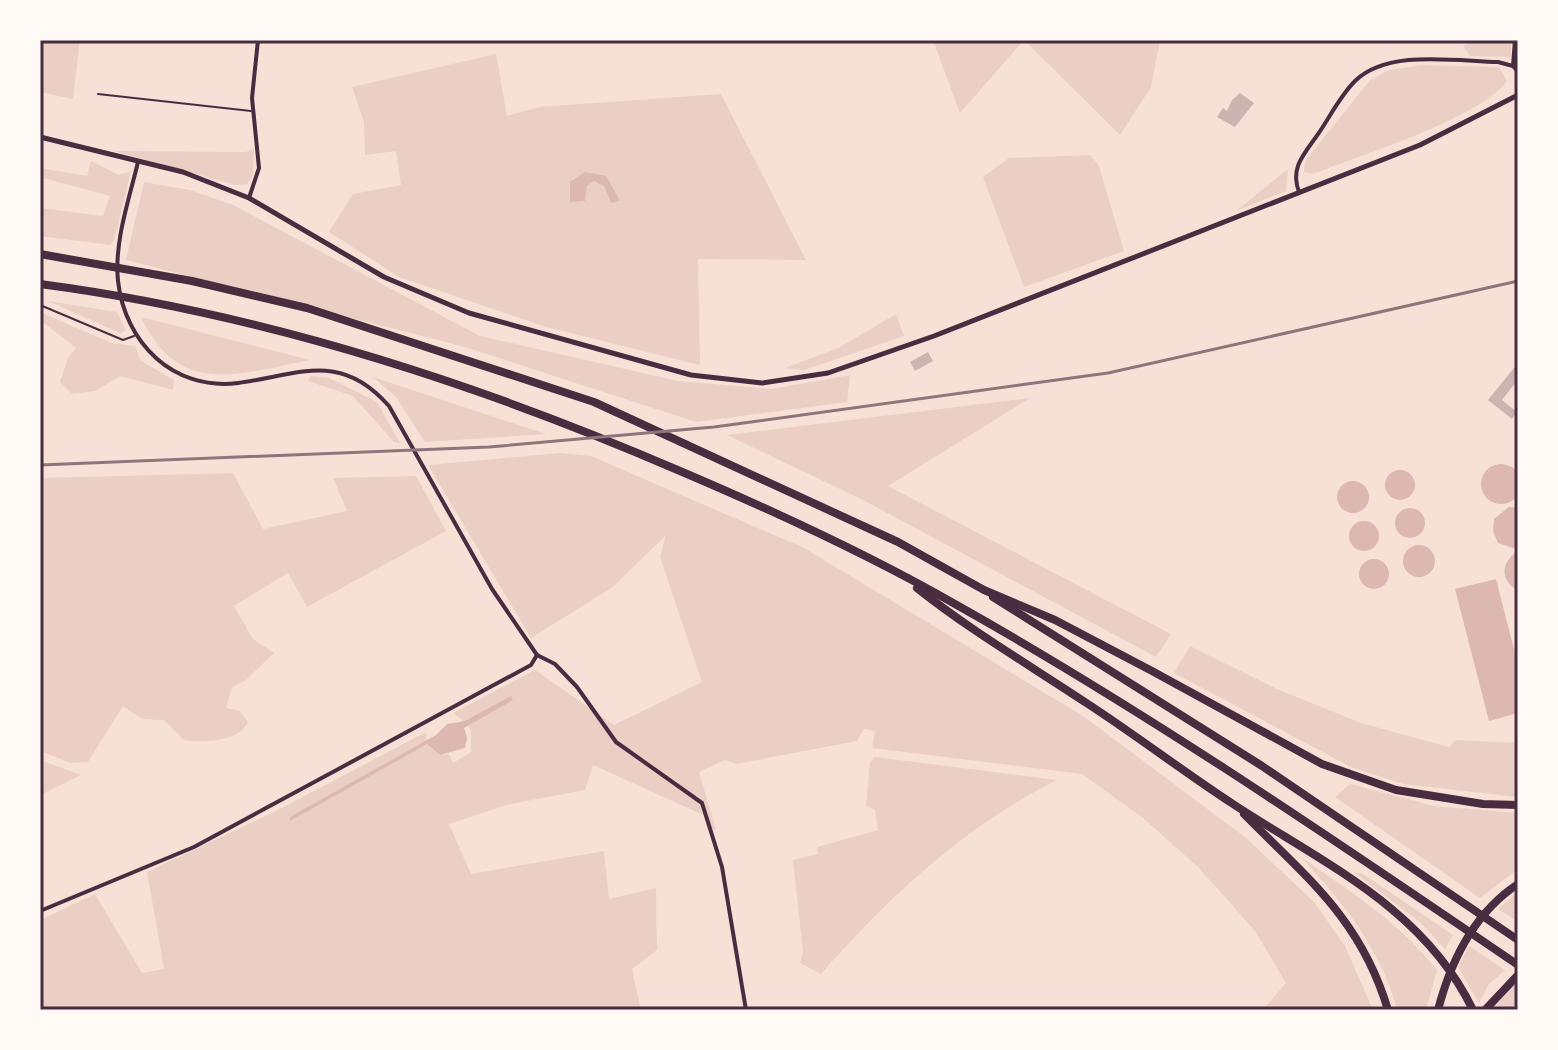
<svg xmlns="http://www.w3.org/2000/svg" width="1558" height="1050" viewBox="0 0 1558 1050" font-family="Barlow,sans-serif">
<rect width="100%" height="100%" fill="#f7e1d7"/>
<g fill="#ebcfc5">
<polygon points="40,40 80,40 73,99 40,92"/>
<polygon points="933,40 1160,40 1151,87 1120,135 1024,40 960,113"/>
<polygon points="1476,40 1511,40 1511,57 1470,56 1463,46"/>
<polygon points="496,54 507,116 539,107 721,94 806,260 698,259 700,365 546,327 399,277 329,232 353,194 401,185 396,151 365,155 364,122 352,87"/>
<path d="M1423,65l76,2 8,14c-26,37 -149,75 -194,93l-9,-2 1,-11 65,-81 19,-10z"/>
<polygon points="254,148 253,175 247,184 235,185 115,151 246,152"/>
<polygon points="1090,155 1099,166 1124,251 1024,287 983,177 1009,158"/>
<polygon points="91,161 119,175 131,171 114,241 110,245 40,236 40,208 103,216 110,196 40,177 40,168 87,176"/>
<polygon points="1288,169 1286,191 1236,211"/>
<polygon points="144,182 190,190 233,205 480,336 678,381 772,389 850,375 847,402 696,422 465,347 126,260"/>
<polygon points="48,301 117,312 126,331 120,333"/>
<polygon points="40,312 111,343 135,346 141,361 174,380 173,390 120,376 95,391 72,394 60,382 68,358 76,348 40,320"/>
<polygon points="896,314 904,336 804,370 785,368 838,348"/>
<path d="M141,317l169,43c-72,14 -131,38 -169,-43z"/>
<polygon points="311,376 329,378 377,402 400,443 394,442 353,396 308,381"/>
<polygon points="373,377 546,434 425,442 396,397"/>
<polygon points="1030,398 888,486 1171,634 1156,657 863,500 727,435"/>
<polygon points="559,453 591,456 804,548 1083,716 1245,837 1314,902 1345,946 1373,1010 1263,1010 1286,983 1255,931 1198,867 1143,818 1082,774 872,748 875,731 864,729 857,741 736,764 725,760 699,772 716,829 708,831 703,815 593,765 585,790 506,805 449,824 471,874 604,851 609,899 656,888 657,950 632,969 641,1010 40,1010 40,920 95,894 142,973 164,969 147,872 278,810 426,732 427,744 440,755 449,754 453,763 471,752 471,731 468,724 513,700 511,697 465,722 453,713 535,670 614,725 702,682 660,557 666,535 613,587 531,638 428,465"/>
<path d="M233,473l30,56 84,-18 -14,-33 83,-2 30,55 -139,76 -19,-34 -54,33 19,33 21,14 -28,27 -14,7 -6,21 14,3 8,11c-10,21 -44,20 -64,18l-20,-20 -22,-1 -19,-13 -35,56 -17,1 -31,-12v-273z"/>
<polygon points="1190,646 1277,689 1361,723 1449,747 1456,740 1518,743 1518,797 1403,784 1351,767 1174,673"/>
<path d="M875,757l182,23c-94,47 -167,116 -236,194l-21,-11 3,-11 -10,-92 25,-6 -1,-7 61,-17 -3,-20 -9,-5 4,-43z"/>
<polygon points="40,760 81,775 40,795"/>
<polygon points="1350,784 1434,806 1518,813 1518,869 1480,898 1335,797"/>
<path d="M1301,857c49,34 99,66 136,113l-11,40h-29c-16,-62 -54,-107 -96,-153z"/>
<polygon points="1354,872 1363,874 1453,935 1445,949 1421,923"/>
<polygon points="1518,892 1518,922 1498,909"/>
<polygon points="1469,946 1505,970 1489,984 1479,1003 1458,967"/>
<polygon points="1518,981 1518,1010 1492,1010"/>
</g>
<g fill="#dcb8b0">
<polygon points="585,172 606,176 620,201 611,203 604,186 594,181 587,186 585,201 570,202 570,182"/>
<circle cx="1501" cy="484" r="20"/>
<circle cx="1400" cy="485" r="15"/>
<circle cx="1353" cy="497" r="16"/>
<polygon points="1509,507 1518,507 1516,549 1498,543 1493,531 1494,519"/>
<circle cx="1410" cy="523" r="15"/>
<circle cx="1364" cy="536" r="15"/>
<circle cx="1419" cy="561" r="16"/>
<path d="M1518,551v40c-18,-10 -18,-29 0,-40z"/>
<circle cx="1374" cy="574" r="15"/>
<polygon points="1496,579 1518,665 1518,713 1489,721 1455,589"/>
<polygon points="511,696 513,700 464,728 467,738 465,748 440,755 427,744 290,821 290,817 436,735 447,724 465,721"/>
</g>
<g fill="#ccb4b1">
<polygon points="1240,93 1254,103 1235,127 1217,117 1223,108 1227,111 1232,100"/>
<polygon points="928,352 933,361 915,371 910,362"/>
<polygon points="1518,363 1518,385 1516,382 1502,400 1517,412 1512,419 1488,400"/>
</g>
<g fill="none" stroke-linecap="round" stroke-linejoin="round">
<g stroke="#4a2c40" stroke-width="2">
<polyline points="98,94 251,111"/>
<polyline points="40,305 123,340 134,336"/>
</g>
<g stroke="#4a2c40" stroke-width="4">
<polyline points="1513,66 1515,40"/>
<path d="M138,162c-9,38 -24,80 -20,119 7,62 55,110 120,102 60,-8 102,-33 151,23l103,183 45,66 18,9 22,23 39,55 86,61 20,64 24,143"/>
<path d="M1299,192c-9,-23 4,-37 17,-55 13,-18 23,-40 39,-56 33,-32 100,-20 143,-19l15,4 5,6"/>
<polyline points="249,198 259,168 252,98 258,40"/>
<polyline points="40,911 194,847 531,665 537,655"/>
</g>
<polyline stroke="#4a2c40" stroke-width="5" points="40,137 183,172 249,198 384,277 469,313 691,375 762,383 828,373 934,336 1420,145 1518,95"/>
<g stroke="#4a2c40" stroke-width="8">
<polyline points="40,254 192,281 307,308 594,402 898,542 984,590 1055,620 1152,671 1322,764 1396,790 1483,804 1518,805"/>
<path d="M40,284c221,29 437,99 640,187 94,40 186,82 275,133 194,109 379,236 563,361"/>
<path d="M917,588c54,43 114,78 171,116 49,32 96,68 145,100 90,59 191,104 240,206"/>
<polyline points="993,597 1262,766 1518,940"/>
<path d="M1244,814c63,64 117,105 144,196"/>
<path d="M1438,1010c13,-50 36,-97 80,-126"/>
<polyline points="1485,1010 1518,975"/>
</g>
<polyline stroke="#8f747c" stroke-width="3" points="40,465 489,447 714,427 1108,373 1518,281"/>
</g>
<rect width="1558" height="1050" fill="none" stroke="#fffaf5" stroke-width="84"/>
<rect x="42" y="42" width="1474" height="966" fill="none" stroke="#4a2c40" stroke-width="3"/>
</svg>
